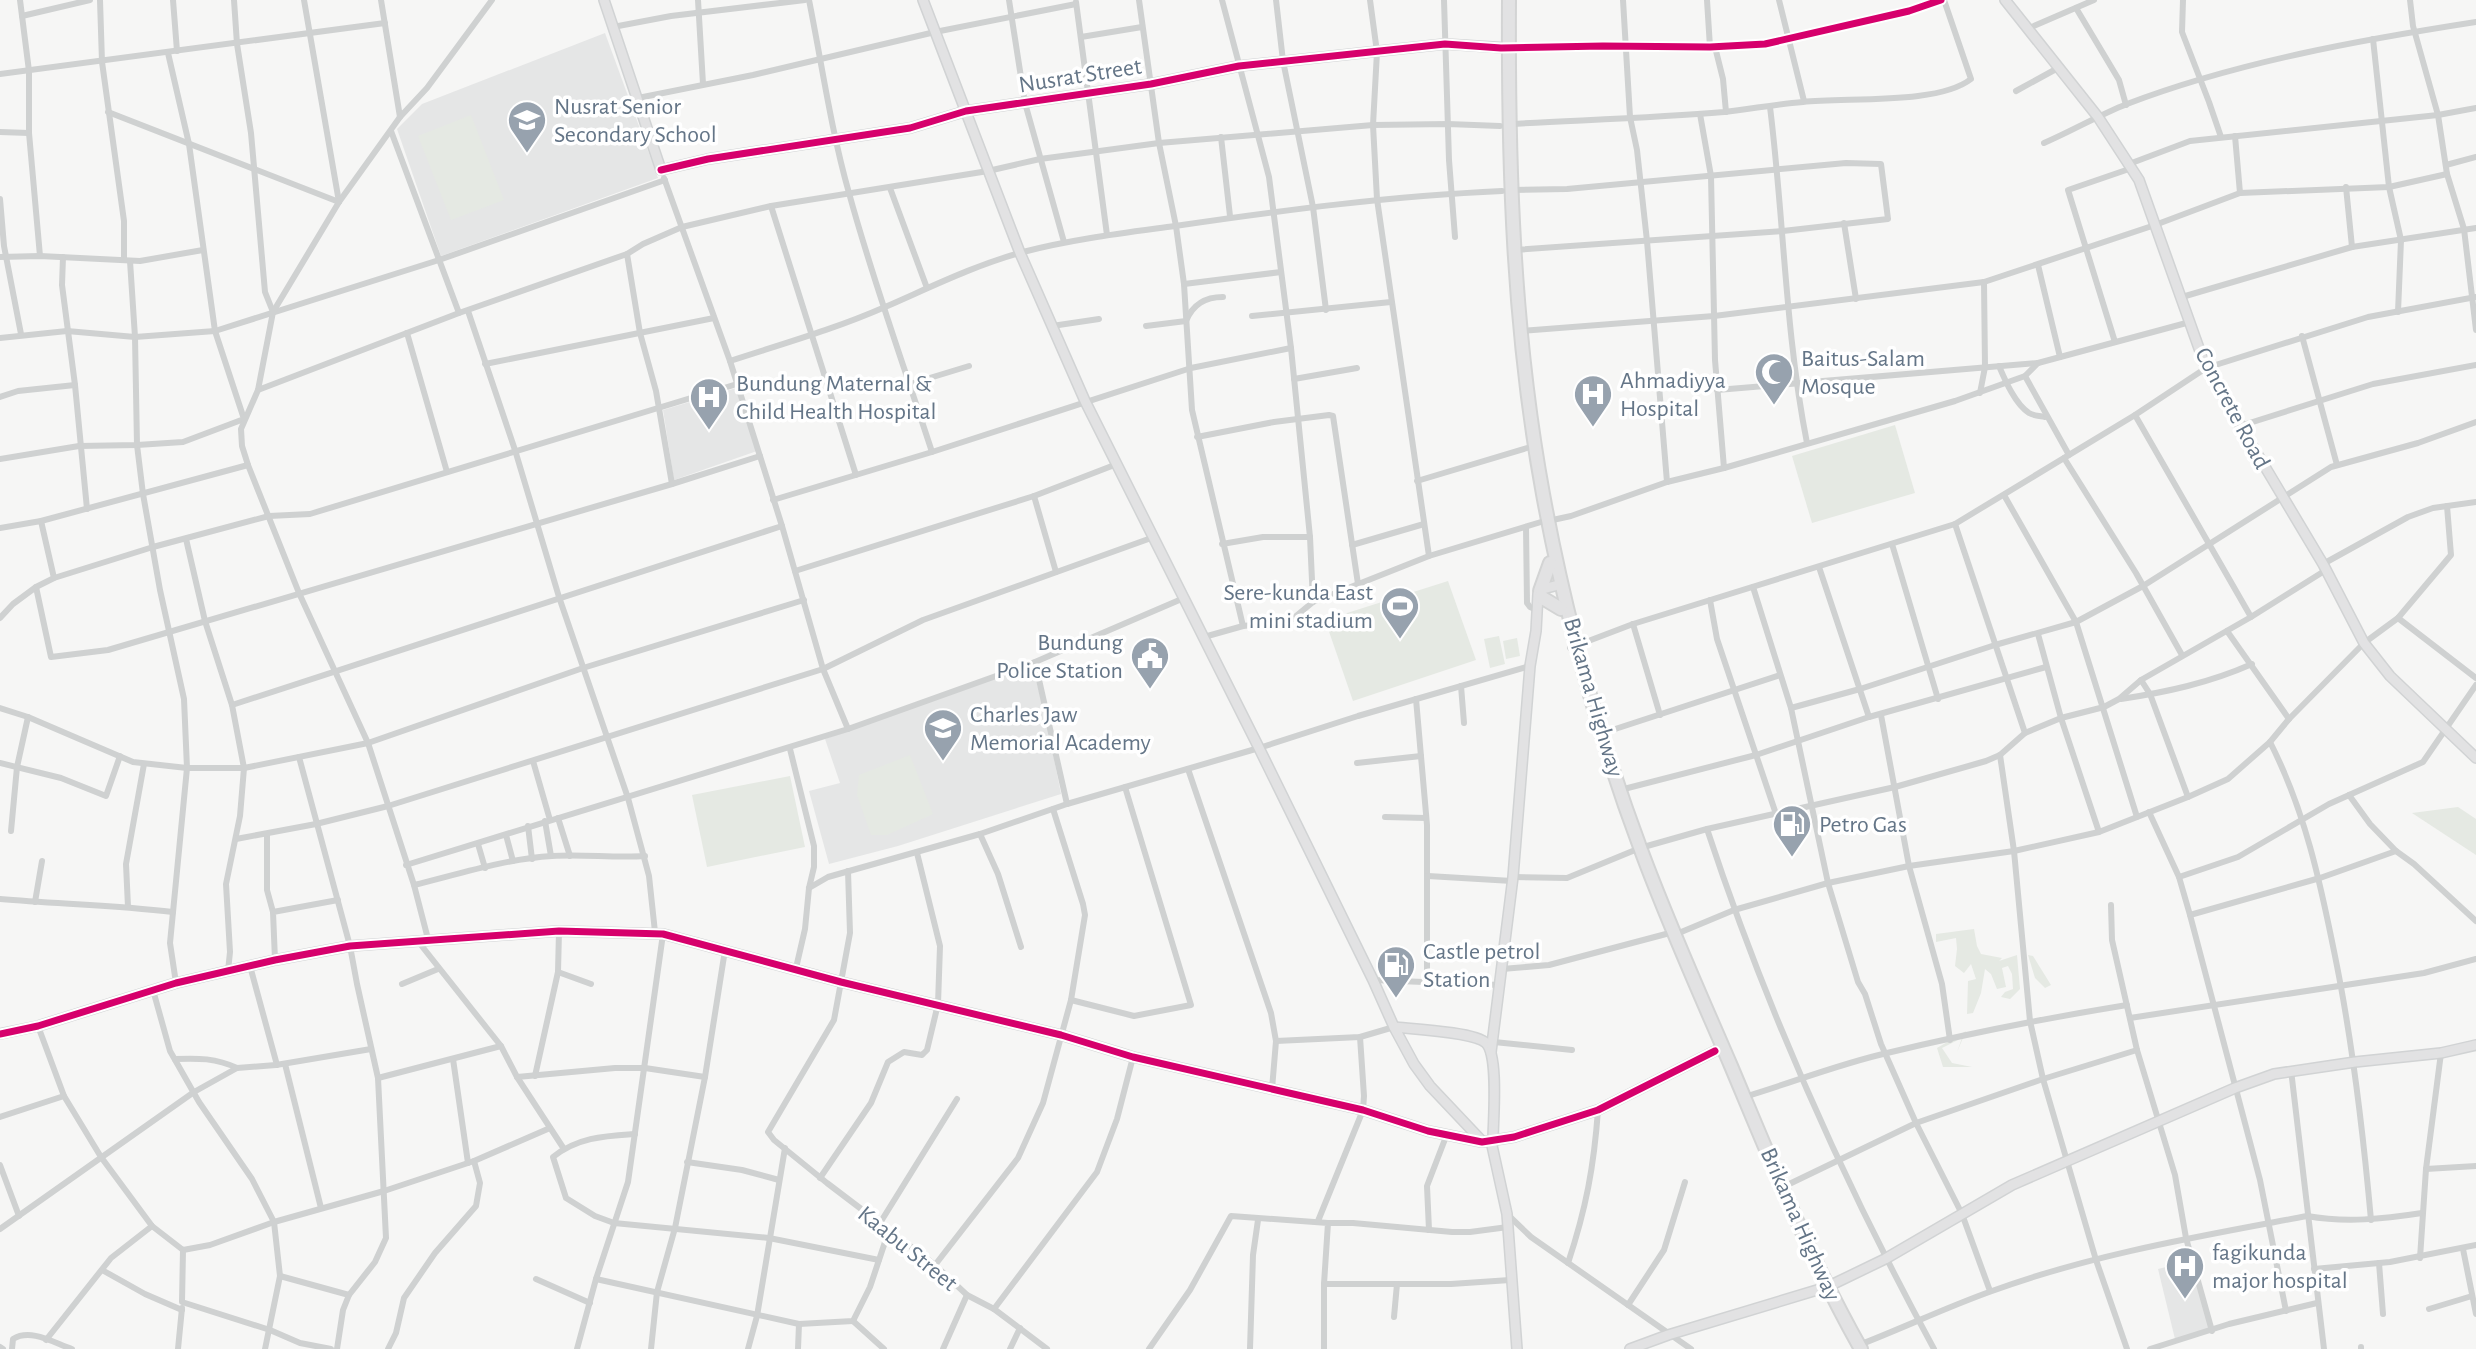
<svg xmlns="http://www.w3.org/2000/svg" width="2476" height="1349" viewBox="0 0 2476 1349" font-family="'Alegreya Sans',sans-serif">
<rect width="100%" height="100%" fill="#f6f6f5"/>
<g fill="#e5e6e6">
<polygon points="605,33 658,178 441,256 397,129 422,104"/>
<polygon points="736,388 757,451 674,480 663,410"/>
<polygon points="1032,664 1046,719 1061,794 898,846 829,864 809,791 840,783 825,739"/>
<polygon points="2194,1260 2211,1331 2175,1339 2158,1269"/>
</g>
<g fill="#e5e9e3">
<polygon points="471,115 504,200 451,220 418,136"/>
<polygon points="1895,425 1915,493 1812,523 1792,456"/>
<polygon points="1448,581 1476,660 1353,701 1325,620"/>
<polygon points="1499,636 1505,664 1490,668 1484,639"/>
<polygon points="1517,638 1520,656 1506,659 1503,641"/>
<polygon points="910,755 933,814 887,835 871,835 857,795 859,775"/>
<polygon points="790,776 805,847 707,867 692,795"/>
<polygon points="2458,807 2476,819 2476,855 2412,813"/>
<polygon points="1974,929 1977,946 1981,954 2002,958 1999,961 2017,955 2020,989 2010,999 2001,997 2005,992 2013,989 2012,974 2008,966 2002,968 2006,987 1997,989 1991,974 1985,969 1981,993 1973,1013 1967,1014 1968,981 1976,979 1971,964 1964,973 1955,966 1957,949 1956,938 1936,942 1936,934"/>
<polygon points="2028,955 2033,956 2051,985 2045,988 2035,978"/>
<polygon points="1966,1031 1957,1052 1962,1038 1942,1048 1952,1063 1972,1067 1943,1067 1937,1048"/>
</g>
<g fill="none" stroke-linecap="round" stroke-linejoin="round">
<g stroke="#d1d3d4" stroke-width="12">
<g id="secondary">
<polyline points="604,0 661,170 708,159 910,128 966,111 1151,84 1239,66 1445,44 1508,48"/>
<polyline points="923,0 1020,253 1085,401 1259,748 1373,980 1394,1027 1414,1064 1430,1086 1482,1141"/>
<polyline points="2005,0 2098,117 2139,180 2206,368 2323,564 2364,643 2390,676 2476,758"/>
<path d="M1394,1027c18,2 81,5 92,16 13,13 7,78 7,97"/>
<polyline points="0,1034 38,1026 176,983 275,960 350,946 559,931 663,934 841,982 1061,1035 1133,1057 1363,1110 1428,1131 1482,1142 1514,1137 1598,1110 1715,1051"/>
<polyline points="1491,1052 1513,877 1530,666 1536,631 1538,594 1543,589 1562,584"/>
<polyline points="1491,1141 1507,1214 1517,1349"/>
<polyline points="1630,1349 1668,1335 1827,1287 1885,1259 2012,1185 2235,1088 2274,1074 2355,1062 2441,1053 2476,1045"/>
</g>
</g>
<g stroke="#d3d4d4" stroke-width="16">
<g id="highway">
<path d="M1509,0c-1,166 4,331 34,494 22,120 55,241 98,356 27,73 59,144 90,216 40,95 79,193 130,283"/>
<polyline points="1540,591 1550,563"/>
<polyline points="1541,597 1561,609"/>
</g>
</g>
<g stroke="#cfd1d1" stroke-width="6">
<polyline points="20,0 29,71 29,133 40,256"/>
<polyline points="100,0 102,62 124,221 124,259"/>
<polyline points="173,0 177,51"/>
<polyline points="234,0 237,44 251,133 265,292 273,312"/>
<polyline points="304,0 339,202"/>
<polyline points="381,0 400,117"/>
<polyline points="698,0 703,84"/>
<path d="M809,0c13,65 22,130 40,193 24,88 55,173 83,259"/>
<polyline points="1009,0 1025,103 1064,242"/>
<polyline points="1139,0 1159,143 1176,226 1184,284 1192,410 1243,626"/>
<polyline points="1276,0 1283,61 1313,207 1326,310"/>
<polyline points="1370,0 1377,52 1373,125 1377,199 1429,556"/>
<polyline points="1444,0 1449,160 1455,237"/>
<polyline points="1623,0 1630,117 1637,150 1647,241 1667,482"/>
<polyline points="1707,0 1710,47"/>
<polyline points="1779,0 1804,101"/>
<polyline points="2183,0 2182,32 2209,102 2221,137"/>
<polyline points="2410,0 2413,26 2438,115 2447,174 2464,229 2476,330"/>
<polyline points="1076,2 1107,235"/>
<polyline points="2076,8 2119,80 2126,105"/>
<polyline points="22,16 90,0"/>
<polyline points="613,27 671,16 805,0"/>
<polyline points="2027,29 2094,0"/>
<polyline points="1081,37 1142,27"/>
<polyline points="2373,39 2389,187 2401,240 2398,312"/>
<polyline points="1715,47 1723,79 1726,112"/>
<polyline points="1508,48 1710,47 1765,44 1909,11 1941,0"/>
<polyline points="0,74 385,23"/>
<polyline points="2016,91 2058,68"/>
<polyline points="638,98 753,75 935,32 1076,4"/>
<path d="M1770,107c14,112 15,225 37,336"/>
<polyline points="108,112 339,202"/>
<polyline points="1700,114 1711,176 1715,360 1724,468"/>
<path d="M1510,124c71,-4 143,-6 214,-12 27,-3 53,-8 79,-10 43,-5 135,3 168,-23l-27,-79"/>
<polyline points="391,131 459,313"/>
<polyline points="0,132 29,133"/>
<polyline points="2235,136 2240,193"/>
<polyline points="1221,137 1230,216"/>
<path d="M2044,143c28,-12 55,-28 83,-39 110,-42 233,-64 349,-82"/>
<polyline points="2129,164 2190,141 2438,115 2476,108"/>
<polyline points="2446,165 2476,157"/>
<polyline points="664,178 730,361 782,526 823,669 848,729"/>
<polyline points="2346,187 2352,247"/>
<polyline points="890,188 927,288"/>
<polyline points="1512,190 1567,189 1846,163 1881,164 1888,219 1783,231 1514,250"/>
<polyline points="0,199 4,246 21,334"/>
<polyline points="771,206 856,475"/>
<polyline points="1844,223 1856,299"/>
<polyline points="627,254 643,244 682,227 771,206 988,171 1040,159 1159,143 1373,125 1448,124 1500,126"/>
<polyline points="0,257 40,256 140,261 203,250"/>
<polyline points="63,257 62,285 75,385 87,509"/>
<polyline points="130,261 135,337 137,445 143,494 160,590 184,699 187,768 170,943 176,983"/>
<polyline points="2038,265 2060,357"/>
<polyline points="1184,284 1281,272"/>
<polyline points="2182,297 2352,247 2476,228"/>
<polyline points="468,311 515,450 559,597 628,798 649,876 655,932"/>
<polyline points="1252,316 1391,302"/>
<polyline points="1052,326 1099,319"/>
<path d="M1146,326l40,-5c7,-17 19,-24 37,-24"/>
<polyline points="1522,331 1714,316 1984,282 2155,225 2240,193 2389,187 2447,174"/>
<polyline points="407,333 447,472"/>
<polyline points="2302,336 2337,465"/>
<polyline points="0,338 67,331 135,337 215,331 439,260 665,180"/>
<polyline points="2115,342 2068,190 2132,168"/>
<path d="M730,361c52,-17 105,-32 155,-54 46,-20 90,-42 138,-55 50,-13 101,-19 152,-26 109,-16 217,-30 327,-35"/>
<polyline points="485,364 714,318"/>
<path d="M1999,366c6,14 16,38 30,47 5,3 11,3 16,4"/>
<polyline points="2025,376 2069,455"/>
<polyline points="1294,379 1357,368"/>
<polyline points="910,384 969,366"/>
<polyline points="258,390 459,313 627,254 640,333 656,391 672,484"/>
<polyline points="1717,390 2038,363"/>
<polyline points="1980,393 1985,367 1984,282"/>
<polyline points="0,397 18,391 75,385"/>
<polyline points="2135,415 2251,617"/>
<polyline points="2240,426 2373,384 2476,365"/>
<polyline points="1197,437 1274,422 1329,415 1333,416 1358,584"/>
<polyline points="2064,458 2136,573 2182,655"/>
<polyline points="0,459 79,446 137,445 183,442 244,419 215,331 189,144 168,53"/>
<polyline points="1417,481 1527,448"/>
<polyline points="2004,495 2076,622 2137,817"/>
<polyline points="1034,496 1056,572"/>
<polyline points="773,500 932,452 1191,368 1291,348"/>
<polyline points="41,521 54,578"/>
<polyline points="1548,521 1571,516 1667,482 1724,468 1955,401 2025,376 2038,363 2190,322"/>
<polyline points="1955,524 2025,733"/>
<polyline points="1526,527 1527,603 1530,607 1537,610"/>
<polyline points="0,528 41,521 248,465"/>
<polyline points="186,539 205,621 232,705 244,768 240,816 226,884 230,952 228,971"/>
<polyline points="1222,544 1263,537 1310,537"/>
<polyline points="1892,544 1938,699"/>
<polyline points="1352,545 1424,524"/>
<polyline points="2323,564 2408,517 2433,508 2476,502"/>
<polyline points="1819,567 1869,717"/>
<polyline points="795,571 1034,496 1117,464"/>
<polyline points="36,587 51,657 108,650 672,484 760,456"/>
<polyline points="1753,587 1791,708 1828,883 1858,982 1865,994 1881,1044 1916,1123 1962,1214 1990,1291"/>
<polyline points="1710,600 1717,639 1776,814"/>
<polyline points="1313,602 1429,556 1541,522"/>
<polyline points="0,618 13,604 36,587 54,578 153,547 269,516 310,514 737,384"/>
<polyline points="2398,618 2476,678"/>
<polyline points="1633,624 1660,715"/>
<polyline points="2227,631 2289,719"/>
<polyline points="2038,634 2061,718 2099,832"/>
<polyline points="1204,637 1243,626 1290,621 1313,602 1310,537 1291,348 1269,177 1222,0"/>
<polyline points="1570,648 1633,624 1955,524 2135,415 2206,368 2368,317 2476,297"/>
<polyline points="1035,662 1067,804"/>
<polyline points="2141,680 2150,694 2188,797"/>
<polyline points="1461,686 1464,723"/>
<polyline points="1416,699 1427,825 1427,981"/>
<path d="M2121,699c46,-7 88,-16 131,-35"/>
<polyline points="232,705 782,526"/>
<polyline points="0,708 28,717 133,762 187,768 244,768 368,743 583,668 804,600"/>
<polyline points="1791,708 1860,689 1995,645 2076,622 2143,586 2331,467 2418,443 2476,422"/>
<polyline points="1881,715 1909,866 1942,984 1950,1040"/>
<polyline points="1603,733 1780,675"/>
<path d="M2270,742c35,69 50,139 65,214 18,88 28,175 36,264"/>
<polyline points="790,749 814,846 814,867 809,888 805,929 796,968"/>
<polyline points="2000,755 2014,851 2030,1021 2043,1079 2096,1260 2127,1349"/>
<polyline points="299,757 350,946 357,984 378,1078 386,1238 375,1262 349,1295 343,1310 337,1349"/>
<polyline points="533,761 550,820"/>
<polyline points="0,763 61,778 106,796 120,756"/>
<polyline points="1357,763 1421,756"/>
<polyline points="1188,769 1271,1013 1276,1041 1272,1089"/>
<polyline points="1620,790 1756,755 1869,717 2046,667"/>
<polyline points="2349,795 2370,824 2396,851"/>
<polyline points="2149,812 2179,877 2190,915 2260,1180 2286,1311"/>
<polyline points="1385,817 1426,818"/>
<polyline points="558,818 570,856"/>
<polyline points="545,821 551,856"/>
<polyline points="528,826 532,859"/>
<path d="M1707,829c59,179 137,354 227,520"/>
<polyline points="11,831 17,767 28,717"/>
<polyline points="267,834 267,890 273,912"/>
<polyline points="980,834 998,874 1021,947"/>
<polyline points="506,835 513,861"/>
<polyline points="236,839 316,824 388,806 823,669 923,620 1154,537"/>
<polyline points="478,844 485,868"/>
<polyline points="406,865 848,729 1035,662 1184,598"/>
<polyline points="848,871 850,933 834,1020 768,1132 774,1140 827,1183 935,1265 967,1295 994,1309 1047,1349"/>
<polyline points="1428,876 1512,881"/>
<polyline points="1513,877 1567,878 1640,848 1707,829 1895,787 1986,761 2000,755 2025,733 2061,718 2104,707 2119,699 2141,680 2251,617 2326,570"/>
<polyline points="2179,877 2238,857 2329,804 2423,762 2476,685"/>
<path d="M414,885c45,-11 91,-26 138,-29 31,-2 62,2 93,0"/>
<polyline points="809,888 828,877 980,834 1067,804 1259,748 1358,716 1530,666"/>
<path d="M0,899c58,5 115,6 173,13"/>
<polyline points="35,902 42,861"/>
<polyline points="2111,905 2112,940 2137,1050 2175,1175 2186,1238 2212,1331"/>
<polyline points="128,907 126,864 144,764"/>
<polyline points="2190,915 2320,878 2396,851 2414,864 2476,921"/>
<polyline points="1674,935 1734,910 1828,883 1909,866 2014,851 2099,832 2188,797 2228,779 2270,742 2289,719 2364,643 2398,618 2451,555 2447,506"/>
<polyline points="428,939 414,885 368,743 299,593 248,465 242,446 241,429 258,390 273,312 339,202 400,117 427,88 492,0"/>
<polyline points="417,940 501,1046 517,1077 564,1149"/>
<polyline points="275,960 273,912 338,900"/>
<polyline points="250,966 277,1065"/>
<polyline points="1502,969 1549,965 1666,934"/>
<polyline points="558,972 591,984"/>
<polyline points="1373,980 1500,985"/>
<polyline points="402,984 438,969"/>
<polyline points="153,990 170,1051 199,1102 252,1179 274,1222 280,1276 265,1349"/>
<polyline points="1071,1000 1134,1016 1191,1005 1125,787"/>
<polyline points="2130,1018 2424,973 2476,959"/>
<polyline points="38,1026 64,1096 101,1157 152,1226 183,1250 210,1245 274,1222 384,1191 474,1161 550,1128"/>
<polyline points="1276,1041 1360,1037 1394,1027"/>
<polyline points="1494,1042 1572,1050"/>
<path d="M175,1059c23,-1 41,-1 62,9"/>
<polyline points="453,1059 468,1163"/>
<polyline points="285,1064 321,1208"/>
<polyline points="2291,1070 2324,1349"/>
<polyline points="535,1076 558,972 559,931"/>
<polyline points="517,1077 615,1068 645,1068 705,1077"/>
<polyline points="378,1078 501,1046"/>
<path d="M1744,1097c47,-14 95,-33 143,-44 79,-19 160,-35 240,-48"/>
<polyline points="0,1117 64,1096"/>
<path d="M635,1134c-30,2 -57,3 -82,23l13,41 29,18 19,7 155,15 110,22"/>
<polyline points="687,1162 742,1170 779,1180"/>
<polyline points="0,1165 19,1216"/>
<polyline points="2426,1169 2476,1166"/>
<polyline points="820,1178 871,1103 888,1062 904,1052 922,1055 927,1050 938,1004 940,946 917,853"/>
<polyline points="1783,1187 1916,1123 2043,1079 2137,1050"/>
<polyline points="1507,1214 1531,1237 1691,1349"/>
<polyline points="1318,1221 1363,1110 1364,1096 1360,1037"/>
<polyline points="880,1223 957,1099"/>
<polyline points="1328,1223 1353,1223 1452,1232 1470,1232 1508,1227"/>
<polyline points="0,1229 194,1092 237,1068 276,1065 371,1049"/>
<polyline points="1429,1230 1427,1186 1447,1134"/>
<polyline points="2463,1249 2476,1314"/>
<polyline points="183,1250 182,1302 270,1330 300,1343 331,1349"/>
<polyline points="2420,1258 2426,1169 2441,1053"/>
<path d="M1568,1263c18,-54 26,-97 30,-153"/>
<polyline points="2379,1263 2383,1314"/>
<polyline points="935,1265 1018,1158 1043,1103 1071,1000 1085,915 1083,904 1053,809"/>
<polyline points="2314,1269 2390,1262 2476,1245"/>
<polyline points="102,1270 145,1294 182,1310"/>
<polyline points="280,1276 349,1295"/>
<polyline points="536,1279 590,1303"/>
<polyline points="596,1279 799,1324 853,1321 870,1287 889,1230"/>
<polyline points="1324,1284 1451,1284 1510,1280"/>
<polyline points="1628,1305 1664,1250 1685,1182"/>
<polyline points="994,1309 1097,1172 1117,1119 1133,1057"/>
<polyline points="2429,1309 2472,1296"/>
<polyline points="1394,1317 1397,1284"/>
<polyline points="853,1321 884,1349"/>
<polyline points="46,1340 111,1258 152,1226"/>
<path d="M1859,1345c44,-17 88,-38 133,-54 101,-37 209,-55 315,-75 39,7 76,3 115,-3"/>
<polyline points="0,1347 3,1349"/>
<polyline points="2361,1347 2361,1349"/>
<path d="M12,1349l1,-10c18,-11 41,4 59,10"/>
<polyline points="178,1349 182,1308"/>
<polyline points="388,1349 396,1333 404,1298 435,1253 476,1206 480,1183 474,1161"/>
<polyline points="577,1349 596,1279 628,1182 663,934"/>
<polyline points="651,1349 657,1292 675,1228 705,1077 725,950"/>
<polyline points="748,1349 757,1316 785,1148"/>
<polyline points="798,1349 799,1324"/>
<polyline points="943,1349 967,1295"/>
<polyline points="1010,1349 1020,1328"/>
<polyline points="1149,1349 1190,1290 1231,1216 1328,1223 1324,1284 1324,1349"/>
<polyline points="1250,1349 1253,1255 1258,1220"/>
<polyline points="2150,1349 2229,1324 2317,1303"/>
</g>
<use href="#secondary" stroke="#e2e2e3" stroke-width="9"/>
<use href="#highway" stroke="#e2e2e3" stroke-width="12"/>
<g stroke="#fff" stroke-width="11">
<g id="cycleway">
<polyline points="661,170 708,159 910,128 966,111 1151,84 1239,66 1445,44 1501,48 1603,46 1710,47 1765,44 1909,11 1941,0"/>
<polyline points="0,1034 38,1026 176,983 275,960 350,946 559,931 663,934 841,982 1061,1035 1133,1057 1363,1110 1428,1131 1482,1142 1514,1137 1598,1110 1715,1051"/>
</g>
</g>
<use href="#cycleway" stroke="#d6006c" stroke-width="7"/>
</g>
<defs>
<g id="school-pin" transform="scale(2.0125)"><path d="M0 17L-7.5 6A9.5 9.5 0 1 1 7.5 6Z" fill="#97a2ae" stroke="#fff"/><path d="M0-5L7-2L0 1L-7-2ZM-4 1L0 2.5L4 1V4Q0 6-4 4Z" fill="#fff"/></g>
<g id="mosque-pin" transform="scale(2.0125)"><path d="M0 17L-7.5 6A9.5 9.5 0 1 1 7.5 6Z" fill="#97a2ae" stroke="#fff"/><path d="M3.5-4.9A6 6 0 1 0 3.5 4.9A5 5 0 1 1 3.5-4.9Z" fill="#fff"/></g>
<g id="hospital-pin" transform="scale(2.0125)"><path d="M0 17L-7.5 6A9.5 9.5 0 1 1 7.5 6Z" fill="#97a2ae" stroke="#fff"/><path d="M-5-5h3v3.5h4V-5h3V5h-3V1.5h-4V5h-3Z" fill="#fff"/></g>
<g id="stadium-pin" transform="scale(2.0125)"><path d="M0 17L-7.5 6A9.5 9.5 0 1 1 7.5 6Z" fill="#97a2ae" stroke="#fff"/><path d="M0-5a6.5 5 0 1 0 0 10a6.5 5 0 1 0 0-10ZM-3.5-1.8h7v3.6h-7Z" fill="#fff"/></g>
<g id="civic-pin" transform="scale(2.0125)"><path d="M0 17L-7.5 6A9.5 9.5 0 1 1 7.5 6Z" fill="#97a2ae" stroke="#fff"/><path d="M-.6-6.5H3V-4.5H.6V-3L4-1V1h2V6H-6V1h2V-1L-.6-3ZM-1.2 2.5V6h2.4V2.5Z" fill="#fff"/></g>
<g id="fuel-pin" transform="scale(2.0125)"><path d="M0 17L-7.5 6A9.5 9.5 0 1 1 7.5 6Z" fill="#97a2ae" stroke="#fff"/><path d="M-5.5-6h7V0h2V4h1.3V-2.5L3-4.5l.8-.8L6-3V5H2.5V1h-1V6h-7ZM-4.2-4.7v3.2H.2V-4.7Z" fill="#fff"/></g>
</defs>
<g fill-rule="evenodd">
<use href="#school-pin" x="527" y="120"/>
<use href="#mosque-pin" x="1774" y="372"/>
<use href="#hospital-pin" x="1593" y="394"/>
<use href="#hospital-pin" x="709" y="397"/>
<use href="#stadium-pin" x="1400" y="606"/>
<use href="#civic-pin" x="1150" y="656"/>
<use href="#school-pin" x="943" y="728"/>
<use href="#fuel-pin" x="1792" y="824"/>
<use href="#fuel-pin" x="1396" y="965"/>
<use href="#hospital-pin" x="2185" y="1266"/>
</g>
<g text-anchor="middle" stroke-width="7" stroke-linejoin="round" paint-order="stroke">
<g font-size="24" fill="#647587" stroke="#fff">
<text transform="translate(1080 75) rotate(-9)" y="8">Nusrat Street</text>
<text transform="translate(2233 408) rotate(62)" y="8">Concrete Road</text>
<text transform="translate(1594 697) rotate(74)" y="8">Brikama Highway</text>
<text transform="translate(1801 1224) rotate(66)" y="8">Brikama Highway</text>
<text transform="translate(908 1248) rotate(39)" y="8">Kaabu Street</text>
</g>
<g font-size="24" fill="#647587" stroke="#fff" text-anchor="start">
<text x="554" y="114">Nusrat Senior<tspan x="554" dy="28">Secondary School</tspan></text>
<text x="1801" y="366">Baitus-Salam<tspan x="1801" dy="28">Mosque</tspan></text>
<text x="1620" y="388">Ahmadiyya<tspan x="1620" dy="28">Hospital</tspan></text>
<text x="736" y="391">Bundung Maternal &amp;<tspan x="736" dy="28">Child Health Hospital</tspan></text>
<text x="1373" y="600" text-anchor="end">Sere-kunda East<tspan x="1373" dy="28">mini stadium</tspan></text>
<text x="1123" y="650" text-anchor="end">Bundung<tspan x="1123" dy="28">Police Station</tspan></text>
<text x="970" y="722">Charles Jaw<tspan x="970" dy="28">Memorial Academy</tspan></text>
<text x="1819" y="832">Petro Gas</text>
<text x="1423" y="959">Castle petrol<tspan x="1423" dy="28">Station</tspan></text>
<text x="2212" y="1260">fagikunda<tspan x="2212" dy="28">major hospital</tspan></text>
</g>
</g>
</svg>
